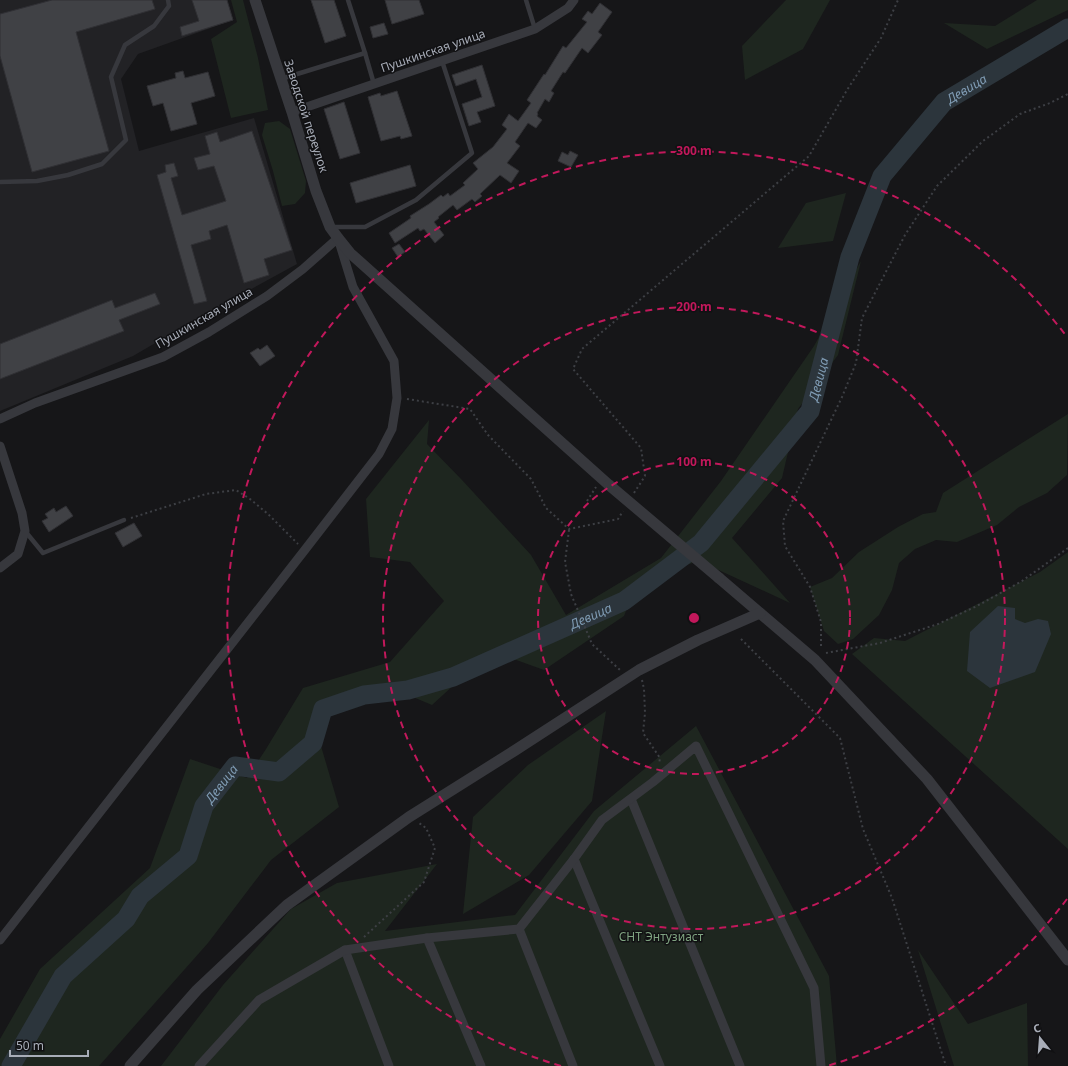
<svg xmlns="http://www.w3.org/2000/svg" width="1068" height="1066" viewBox="0 0 1068 1066" font-family="'Noto Sans',sans-serif">
<rect width="100%" height="100%" fill="#161618"/>
<polygon fill="#222225" points="0,0 227,0 233,20 138,54 121,79 139,151 254,118 297,264 193,321 133,356 0,411"/>
<g fill="#1e261f">
<polygon points="231,0 243,0 258,58 268,110 231,118 211,39 237,22"/>
<polygon points="786,0 830,0 803,49 745,80 742,46"/>
<polygon points="1037,0 1068,0 1068,10 987,49 944,23 995,26"/>
<polygon points="279,121 290,129 306,181 305,193 295,204 282,206 273,171 262,135 265,123"/>
<polygon points="846,193 833,241 778,248 806,203"/>
<polygon points="861,261 838,355 798,409 782,478 732,538 790,603 699,561 638,580 624,616 544,670 491,651 432,705 382,684 313,719 339,807 271,860 208,943 99,1066 0,1066 0,1039 40,969 150,868 190,759 247,778 266,749 303,688 390,662 444,601 410,562 370,557 366,499 429,420 427,444 462,480 531,555 566,615 661,558 721,481 814,346"/>
<polygon points="1068,414 1067,475 1047,493 1019,507 997,525 957,542 936,540 915,549 899,563 892,590 879,615 853,639 838,644 824,631 810,587 832,578 859,552 898,527 923,514 936,512 943,493"/>
<polygon points="1068,552 1068,849 852,654 874,638 905,641 1040,572"/>
<polygon points="606,711 592,801 529,875 463,914 473,817 528,765"/>
<polygon points="696,726 829,976 837,1066 161,1066 223,985 291,909 337,883 437,864 385,931 515,915 594,811"/>
<polygon points="918,950 968,1024 1027,1003 1028,1066 954,1066"/>
</g>
<polygon fill="#2c353c" points="998,606 1015,608 1015,619 1025,623 1038,619 1048,621 1051,634 1035,672 990,688 967,671 970,632"/>
<g fill="none" stroke-linecap="round" stroke-linejoin="round">
<path stroke="#2c353c" stroke-width="19" id="s1" d="M11,1066l52,-90 63,-57 14,-23 48,-40 16,-50 31,-40 44,6 34,-29 10,-34 41,-14 44,-5 45,-13 171,-76 77,-58 109,-132 40,-154 32,-81 62,-74 124,-74"/>
</g>
<g fill="#404145" stroke="#303034">
<polygon points="52,0 152,0 155,9 76,32 109,151 32,172 0,56 0,14"/>
<polygon points="192,0 227,0 233,20 182,36 180,27 199,21"/>
<polygon points="311,0 334,0 346,36 325,43"/>
<polygon points="385,0 419,0 424,14 392,24"/>
<polygon points="600,3 612,12 598,32 602,35 588,53 582,48 565,73 563,72 551,91 554,93 549,102 545,99 537,113 538,114 537,116 542,120 536,128 528,123 515,142 520,146 507,163 519,171 511,183 500,175 480,194 482,196 475,202 472,199 457,210 453,205 438,217 439,218 434,222 444,235 435,243 424,229 420,231 418,228 395,243 389,233 411,218 410,216 429,204 441,195 443,197 448,193 450,196 465,185 463,183 478,169 473,163 493,147 507,129 502,125 509,114 518,121 531,103 527,100 544,74 545,75 563,46 566,48 587,22 582,19 588,11 592,14"/>
<polygon points="384,23 388,34 373,38 370,27"/>
<polygon points="482,65 495,106 477,112 481,122 469,126 462,104 482,97 476,79 456,86 452,75"/>
<polygon points="183,71 185,78 208,72 215,96 191,103 197,124 171,131 163,103 153,106 147,86 176,78 175,73"/>
<polygon points="397,91 412,136 401,139 400,136 381,141 368,97 380,93 381,96"/>
<polygon points="344,102 360,153 340,159 324,109"/>
<polygon points="252,131 292,250 264,259 269,275 244,283 227,225 209,231 211,239 191,245 207,301 194,304 157,175 166,172 165,165 174,163 178,176 171,178 182,215 226,201 214,166 198,170 194,158 210,154 205,136 217,132 220,142"/>
<polygon points="570,151 578,155 571,167 558,161 562,152 568,155"/>
<polygon points="410,165 416,186 356,203 350,183"/>
<polygon points="399,244 405,252 398,257 392,248"/>
<polygon points="155,293 160,304 119,320 124,331 0,379 0,344 112,300 115,308"/>
<polygon points="267,345 275,356 260,366 250,353 258,348 260,350"/>
<polygon points="66,506 73,516 49,532 42,521 48,518 45,514 54,508 56,512"/>
<polygon points="134,523 142,536 123,547 115,533"/>
</g>
<g fill="none" stroke-linecap="round" stroke-linejoin="round">
<g stroke="#3d3f44" stroke-width="2" stroke-dasharray="2 3" stroke-linecap="butt">
<polyline points="407,399 470,409 488,435 531,479 546,508 569,529 618,519 623,511"/>
<polyline points="634,493 645,476 641,448 573,369 582,349 809,156 847,90 881,38 898,0"/>
<polyline points="587,501 596,487"/>
<polyline points="131,518 206,494 236,490 250,499 268,514 298,544"/>
<polyline points="569,530 565,562 571,594 592,644 620,670"/>
<polyline points="741,639 840,738 863,829 892,898 946,1066"/>
<polyline points="821,646 821,622 810,587 785,546 783,521 842,397 856,363 862,318 905,235 937,186 983,141 1020,114 1050,103 1068,94"/>
<polyline points="826,653 880,643 938,624 977,606 1022,581 1068,548"/>
<polyline points="642,680 644,689 645,713 643,733 660,758 659,764"/>
<polyline points="364,937 424,882 435,848 426,828 419,823"/>
</g>
<g stroke="#37383d" stroke-width="4.5">
<polyline points="526,0 535,29"/>
<polyline points="365,53 374,84"/>
<polyline points="281,79 365,53 348,0"/>
<polyline points="0,182 37,181 68,175 102,164 126,140 111,77 125,45 154,26 169,6 168,0"/>
<polyline points="332,227 365,227 416,200 472,153 442,61"/>
<polyline points="25,531 43,553 124,520"/>
</g>
<g stroke="#37383d" stroke-width="9">
<polyline points="292,112 535,29 568,8 574,0"/>
<polyline points="0,419 35,403 163,357 209,332 267,296 303,269 338,238 353,287 394,361 397,398 392,429 379,454 304,551 0,940"/>
<polyline points="0,446 22,513 25,531 18,554 0,568"/>
<polyline points="631,799 740,1066"/>
<polyline points="574,859 660,1066"/>
<polyline points="519,929 573,1066"/>
<polyline points="427,938 481,1066"/>
<polyline points="345,950 389,1066"/>
<polyline points="199,1066 259,1000 345,950 427,938 519,929 574,859 602,820 653,782 696,746 814,988 821,1066"/>
</g>
<g stroke="#37383d" stroke-width="11">
<polyline points="255,0 292,112 316,191 330,227 338,238 350,253 609,485"/>
<polyline points="719,578 815,660 927,779 1068,960"/>
<polyline points="130,1066 197,990 287,905 409,817 514,751 639,670 698,640 760,613"/>
</g>
<polyline stroke="#37383d" stroke-width="11" points="609,485 719,578"/>
</g>
<g fill="none" stroke="#c2185b" stroke-width="2" stroke-dasharray="7 5">
<circle cx="694" cy="618" r="156"/>
<circle cx="694" cy="618" r="311"/>
<path d="M1067 899A467 467 0 0 1 827 1066M561 1066A467 467 0 1 1 1067 337"/>
</g>
<g text-anchor="middle" stroke-width="3" stroke-linejoin="round" paint-order="stroke">
<g font-size="12" fill="#a8adb8" stroke="#111113">
<text transform="translate(433 51) rotate(-19)" y="4">Пушкинская улица</text>
<text transform="translate(306 116) rotate(72)" y="4">Заводской переулок</text>
<text transform="translate(204 318) rotate(-30)" y="4">Пушкинская улица</text>
</g>
<g font-size="12" fill="#7fa381" stroke="#111113">
<text x="661" y="941">СНТ Энтузиаст</text>
</g>
<g font-size="13" font-style="italic" fill="#7f9bb3" stroke="#111113">
<text dy="5" stroke="none"><textPath href="#s1" startOffset="1464">Девица</textPath></text>
<text dy="5" stroke="none"><textPath href="#s1" startOffset="1128">Девица</textPath></text>
<text dy="5" stroke="none"><textPath href="#s1" startOffset="791">Девица</textPath></text>
<text dy="5" stroke="none"><textPath href="#s1" startOffset="359">Девица</textPath></text>
</g>
</g>
<circle cx="694" cy="618" r="6" fill="#c2185b" stroke="#111113" stroke-width="2"/>
<g font-size="12" text-anchor="middle" font-weight="bold" fill="#c2185b" stroke="#111113" stroke-width="3" stroke-linejoin="round" paint-order="stroke">
<text x="694" y="155">300 m</text>
<text x="694" y="311">200 m</text>
<text x="694" y="466">100 m</text>
</g>
<g transform="translate(1040 1038) rotate(343)" stroke="#111113" stroke-width="3" paint-order="stroke">
<path d="M0-3L7 15L0 10L-7 15Z" fill="#a8adb8"/>
<text y="-6" font-size="11" font-weight="bold" text-anchor="middle" fill="#a8adb8">С</text>
</g>
<path d="M10 1050v6h78v-6" fill="none" stroke="#a8adb8" stroke-width="2"/>
<text x="16" y="1050" font-size="12" fill="#a8adb8" stroke="#111113" stroke-width="3" paint-order="stroke">50 m</text>
</svg>
